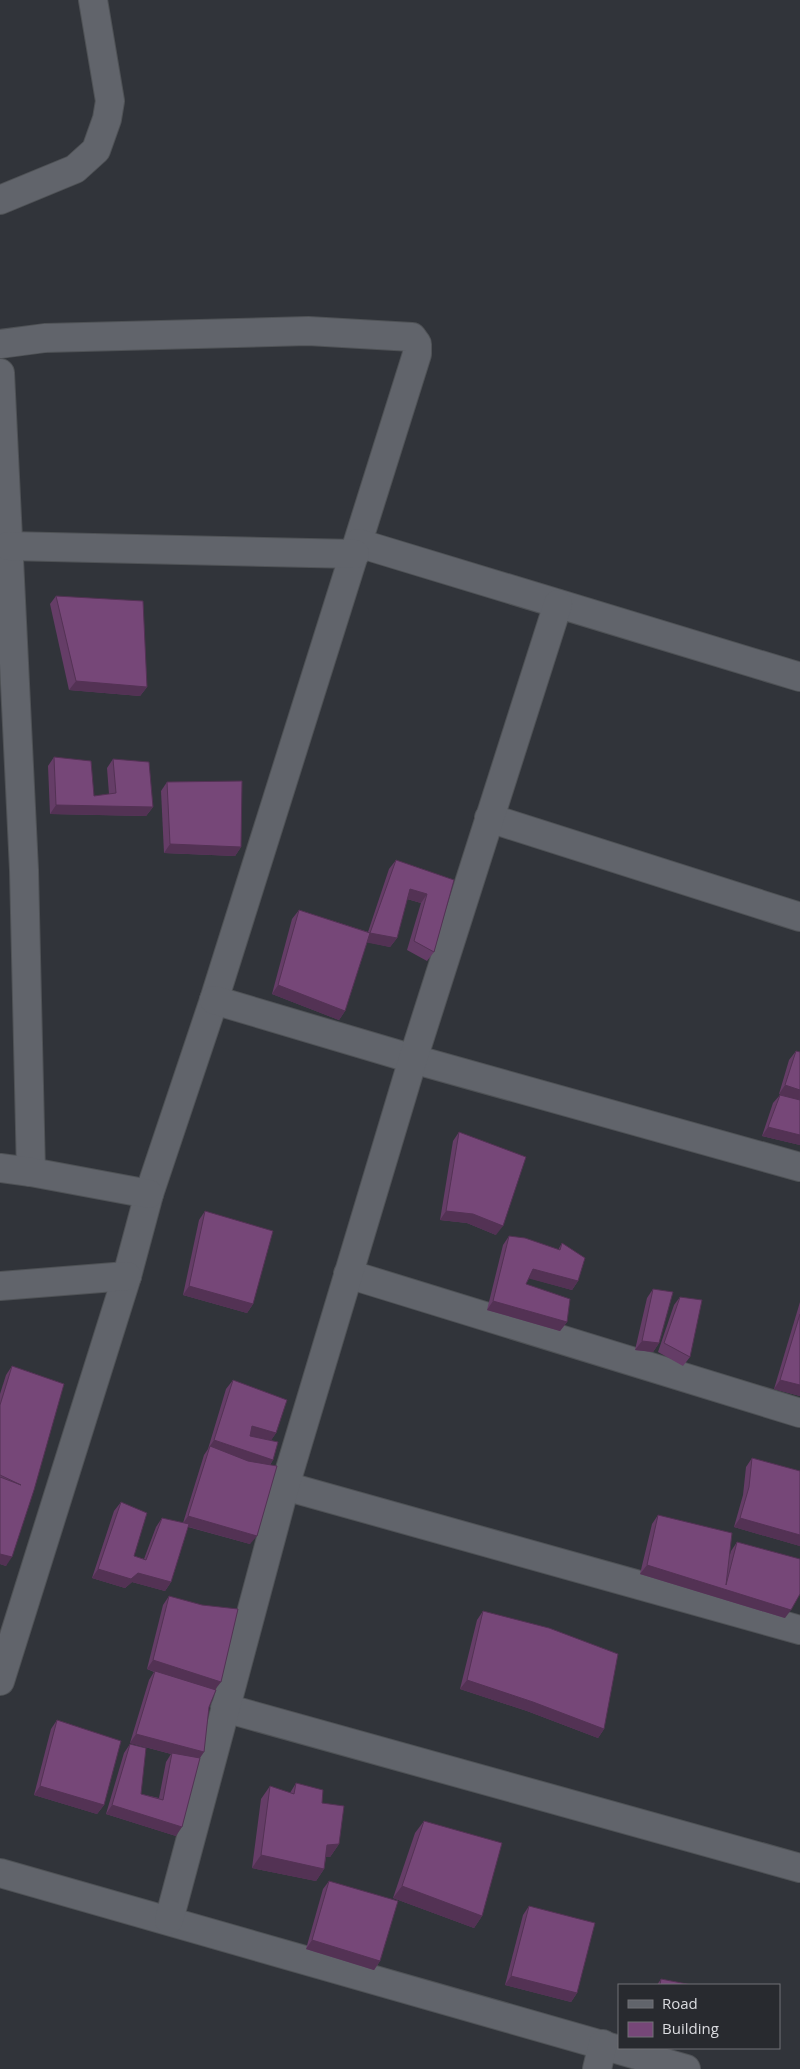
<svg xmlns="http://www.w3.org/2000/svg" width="800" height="2069" viewBox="0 0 800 2069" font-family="'Open Sans',sans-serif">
<rect width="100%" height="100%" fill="#31343a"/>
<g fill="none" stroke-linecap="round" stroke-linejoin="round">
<g stroke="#4f5256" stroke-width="30">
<g id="street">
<polyline points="0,200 75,169 96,150 107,119 110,101 93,0"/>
<polyline points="0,344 45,338 308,331 412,337 417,344 417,354 214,1000 149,1194 127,1276 0,1681"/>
<polyline points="0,373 24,870 31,1172"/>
<polyline points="358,543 800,677"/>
<polyline points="8,546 355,554"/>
<polyline points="489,818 800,917"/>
<polyline points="214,1000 413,1059 800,1167"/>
<polyline points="0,1168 31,1172 149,1194"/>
<polyline points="348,1274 800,1413"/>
<polyline points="0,1286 127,1276"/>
<polyline points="285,1486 800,1630"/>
<polyline points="225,1708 800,1868"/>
<polyline points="0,1873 686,2069"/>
<polyline points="169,1920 285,1486 413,1059 558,604"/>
<polyline points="597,2069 603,2044"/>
</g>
</g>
<use href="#street" stroke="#61646b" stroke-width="28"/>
</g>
<g fill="#653d67">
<polygon points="56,596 147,687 140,696 69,690 50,604"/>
<polygon points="54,757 94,796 109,794 107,768 113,759 153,807 146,816 50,814 48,766"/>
<polygon points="167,782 241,847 235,856 164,853 161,791"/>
<polygon points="396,860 454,880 434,952 427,961 407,950 421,903 407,899 397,938 390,947 367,942 345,1011 339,1020 272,994 292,919 299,910 368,932 389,869"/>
<polygon points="796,1051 800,1145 762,1136 773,1103 780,1095 784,1096 779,1094 789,1060"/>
<polygon points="459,1132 496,1235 467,1223 440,1220 453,1141"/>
<polygon points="205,1211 253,1304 247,1313 183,1295 199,1220"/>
<polygon points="509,1236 558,1250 562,1243 578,1281 572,1290 529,1278 526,1284 567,1322 560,1331 487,1310 503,1245"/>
<polygon points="653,1289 659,1343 653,1352 635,1350 647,1298"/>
<polygon points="680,1297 690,1357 683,1366 658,1352 674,1305"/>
<polygon points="800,1302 800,1396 774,1389"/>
<polygon points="12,1366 64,1384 6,1566 0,1564 0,1394 6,1375"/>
<polygon points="233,1380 276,1433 271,1440 273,1460 270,1465 250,1544 188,1527 171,1582 165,1591 132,1582 125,1588 92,1578 114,1511 121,1502 134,1556 144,1559 156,1527 162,1518 183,1523 204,1455 208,1449 226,1389"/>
<polygon points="752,1458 800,1471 800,1546 734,1527 743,1495 746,1467"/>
<polygon points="658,1515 729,1558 731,1551 737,1542 785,1618 640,1574 652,1524"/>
<polygon points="169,1596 216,1689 209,1707 200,1758 176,1836 106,1814 124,1753 130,1744 141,1794 159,1798 166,1762 171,1754 130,1743 149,1680 154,1672 147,1669 163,1605"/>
<polygon points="483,1611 604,1729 598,1738 527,1711 460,1689 477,1620"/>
<polygon points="57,1720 104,1805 97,1814 34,1795 51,1729"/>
<polygon points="296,1783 322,1803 339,1844 330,1857 326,1857 324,1869 316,1881 252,1868 261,1799 270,1786 290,1793"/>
<polygon points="424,1821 482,1916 474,1928 393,1898 415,1833"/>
<polygon points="329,1881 380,1961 374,1970 306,1949 323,1889"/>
<polygon points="529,1906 577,1993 571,2002 505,1985 523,1915"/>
<polygon points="661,1979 692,1985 657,1985"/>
</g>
<g fill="#533254">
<polygon points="76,681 147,687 140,696 69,690"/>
<polygon points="56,805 153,807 146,816 50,814"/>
<polygon points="170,844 241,847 235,856 164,853"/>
<polygon points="410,889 427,894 421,903 404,898"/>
<polygon points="370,933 397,938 390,947 364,942"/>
<polygon points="278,985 345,1011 339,1020 272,994"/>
<polygon points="785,1085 800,1090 800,1101 779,1094"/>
<polygon points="768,1127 800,1135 800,1145 762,1136"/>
<polygon points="446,1211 473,1214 503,1226 496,1235 467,1223 440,1220"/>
<polygon points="533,1269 578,1281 572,1290 527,1278"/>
<polygon points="189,1286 253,1304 247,1313 183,1295"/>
<polygon points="493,1301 567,1322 560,1331 487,1310"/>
<polygon points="642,1341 659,1343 653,1352 635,1350"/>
<polygon points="780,1380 800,1385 800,1396 774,1389"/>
<polygon points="252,1426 276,1433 270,1442 246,1435"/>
<polygon points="214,1440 273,1460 267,1469 210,1446"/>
<polygon points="188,1516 257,1536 250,1544 182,1525"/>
<polygon points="740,1518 800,1535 800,1546 734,1527"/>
<polygon points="0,1554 12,1557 6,1566 0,1564"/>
<polygon points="647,1565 791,1610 785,1618 640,1574"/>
<polygon points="98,1569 138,1573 171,1582 165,1591 132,1582 125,1588 92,1578"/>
<polygon points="153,1660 221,1682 214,1691 147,1669"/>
<polygon points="467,1680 533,1702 604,1729 598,1738 527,1711 460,1689"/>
<polygon points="136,1734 204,1752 198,1761 130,1743"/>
<polygon points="40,1786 104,1805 97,1814 34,1795"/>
<polygon points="112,1805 182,1827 176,1836 106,1814"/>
<polygon points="339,1844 330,1857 319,1857 327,1845"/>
<polygon points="261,1855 324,1869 316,1881 252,1868"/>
<polygon points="402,1886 482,1916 474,1928 393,1898"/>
<polygon points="312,1940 380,1961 374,1970 306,1949"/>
<polygon points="511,1976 577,1993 571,2002 505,1985"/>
</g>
<g fill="#764778" stroke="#533254">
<polygon points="56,596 143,601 147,687 76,681"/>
<polygon points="54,757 91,761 94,796 116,793 113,759 149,762 153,807 56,805"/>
<polygon points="242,781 241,847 170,844 167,782"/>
<polygon points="396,860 454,880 434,952 414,941 427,894 410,889 397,938 370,933 345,1011 278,985 299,910 370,933"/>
<polygon points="796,1051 800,1052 800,1090 785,1085"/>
<polygon points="780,1095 800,1100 800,1135 768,1127"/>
<polygon points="459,1132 526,1157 503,1226 473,1214 446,1211"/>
<polygon points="205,1211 273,1231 253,1304 189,1286"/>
<polygon points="509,1236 525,1238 560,1250 562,1243 585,1258 578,1281 533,1269 526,1284 570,1299 567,1322 493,1301"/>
<polygon points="653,1289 673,1292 659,1343 642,1341"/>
<polygon points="680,1297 702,1300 690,1357 664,1343"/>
<polygon points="800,1314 800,1385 780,1380"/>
<polygon points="12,1366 64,1384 34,1490 12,1557 0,1554 0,1477 21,1485 0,1475 0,1405"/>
<polygon points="233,1380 287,1400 276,1433 252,1426 250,1436 278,1442 273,1460 214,1440"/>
<polygon points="210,1446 248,1461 277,1466 257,1536 188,1516"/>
<polygon points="752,1458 800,1471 800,1535 740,1518 749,1487"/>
<polygon points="121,1502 147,1513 134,1556 146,1560 162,1518 189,1524 171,1582 138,1573 131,1579 98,1569"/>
<polygon points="658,1515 732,1533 726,1585 737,1542 800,1559 800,1594 791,1610 647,1565"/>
<polygon points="169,1596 202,1605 238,1609 221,1682 153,1660"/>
<polygon points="483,1611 549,1628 618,1654 604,1729 533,1702 467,1680"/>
<polygon points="155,1671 216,1690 209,1707 204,1752 136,1734"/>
<polygon points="57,1720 121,1741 104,1805 40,1786"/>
<polygon points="130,1744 146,1748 141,1794 163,1800 172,1753 200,1758 182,1827 112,1805"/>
<polygon points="296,1783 323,1790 322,1803 344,1806 339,1844 327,1845 324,1869 261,1855 270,1786 294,1794"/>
<polygon points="424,1821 502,1843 482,1916 402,1886"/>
<polygon points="329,1881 398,1901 380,1961 312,1940"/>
<polygon points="529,1906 595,1923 577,1993 511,1976"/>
<polygon points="661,1979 692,1985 660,1985"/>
</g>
<rect x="618" y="1984" width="162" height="65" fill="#282a2f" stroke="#707176"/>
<rect x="628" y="2000" width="25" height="8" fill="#61646b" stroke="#707176"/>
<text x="662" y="2009" font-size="15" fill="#dbdce0">Road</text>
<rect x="628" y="2022" width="25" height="15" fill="#764778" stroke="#707176"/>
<text x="662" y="2034" font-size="15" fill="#dbdce0">Building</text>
</svg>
